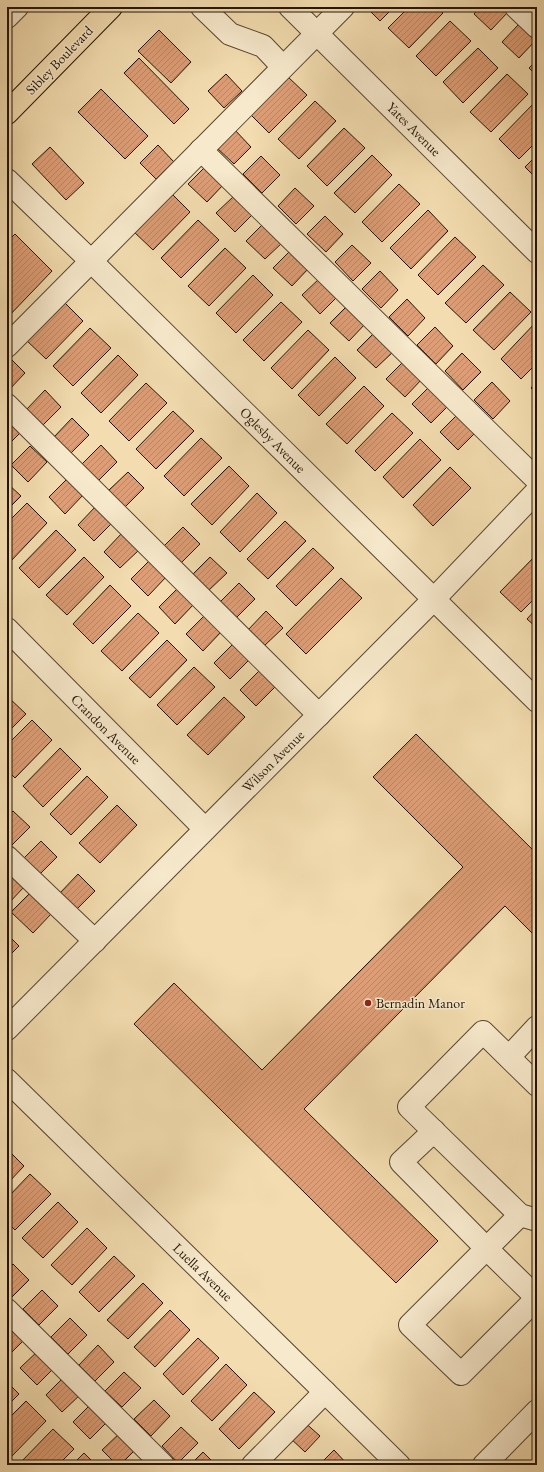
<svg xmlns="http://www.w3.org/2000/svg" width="544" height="1472" viewBox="0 0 544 1472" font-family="'EB Garamond',serif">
<defs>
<pattern id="building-hatch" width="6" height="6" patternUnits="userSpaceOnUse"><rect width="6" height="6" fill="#dd9e77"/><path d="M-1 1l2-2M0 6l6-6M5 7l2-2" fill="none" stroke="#bd8765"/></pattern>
</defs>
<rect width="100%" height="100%" fill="#f3ddb0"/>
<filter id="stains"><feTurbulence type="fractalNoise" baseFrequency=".005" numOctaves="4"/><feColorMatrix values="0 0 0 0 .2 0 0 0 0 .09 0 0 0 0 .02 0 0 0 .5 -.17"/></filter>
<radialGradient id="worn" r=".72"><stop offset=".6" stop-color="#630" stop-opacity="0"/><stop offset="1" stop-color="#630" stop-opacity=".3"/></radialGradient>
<g fill="url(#building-hatch)" stroke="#231406">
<polygon points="366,7 394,7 380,21"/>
<polygon points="409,7 437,7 443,13 409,48 388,28"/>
<polygon points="480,7 502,7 508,12 491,30 474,14"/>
<polygon points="450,21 471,41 436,76 416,56"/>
<polygon points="519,24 536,40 519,58 502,42"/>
<polygon points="159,30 191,62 171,83 138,51"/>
<polygon points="478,48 498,68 463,103 443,82"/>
<polygon points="139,58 189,109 174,124 124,73"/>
<polygon points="537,60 537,76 529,68"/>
<polygon points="226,74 242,91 224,108 208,91"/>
<polygon points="507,74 528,94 491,132 470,112"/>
<polygon points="286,75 307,95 269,133 249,113"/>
<polygon points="101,89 148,136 125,159 78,112"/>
<polygon points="315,101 336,121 299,159 278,139"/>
<polygon points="536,101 537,141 519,159 499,139"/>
<polygon points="233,128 251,147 234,164 215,146"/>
<polygon points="344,128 365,148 327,186 307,166"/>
<polygon points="158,145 174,162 156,179 140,163"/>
<polygon points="50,147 84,183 66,200 32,164"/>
<polygon points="372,155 392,175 355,213 334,193"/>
<polygon points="537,155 537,179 525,167"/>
<polygon points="261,156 280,175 262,193 243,174"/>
<polygon points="206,166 224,184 207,202 188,184"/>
<polygon points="399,184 420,204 382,242 362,222"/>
<polygon points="295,188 314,206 296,224 278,206"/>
<polygon points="170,192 190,212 153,250 132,230"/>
<polygon points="234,196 253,214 235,232 216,213"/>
<polygon points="428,210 448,231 411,269 390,248"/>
<polygon points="325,216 343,234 326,252 307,234"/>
<polygon points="198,220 219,240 181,278 161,258"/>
<polygon points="264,223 283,242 265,259 246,241"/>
<polygon points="15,234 52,271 7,318 7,242"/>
<polygon points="455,237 476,257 438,295 418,275"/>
<polygon points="352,245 371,263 353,281 335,262"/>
<polygon points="225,248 246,268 209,306 188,286"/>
<polygon points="291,250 309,268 292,286 273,268"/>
<polygon points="483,265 504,285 466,323 445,303"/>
<polygon points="380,271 398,290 381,308 362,289"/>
<polygon points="253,275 273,295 236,333 216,313"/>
<polygon points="320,278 338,296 320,314 302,295"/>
<polygon points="510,292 531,312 494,350 473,330"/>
<polygon points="407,299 425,318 408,336 389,317"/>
<polygon points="63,301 83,321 46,359 25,339"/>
<polygon points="281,302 302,322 264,361 243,340"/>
<polygon points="348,305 366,323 349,341 330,323"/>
<polygon points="537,321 537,363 521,379 501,359"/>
<polygon points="435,327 453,346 436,364 417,345"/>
<polygon points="90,328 111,348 73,386 53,366"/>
<polygon points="308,330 329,350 292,389 271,368"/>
<polygon points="375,332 394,351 376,368 357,350"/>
<polygon points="462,353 481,372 463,390 445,371"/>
<polygon points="118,355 138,375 101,413 81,393"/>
<polygon points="9,357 25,373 7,392 7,358"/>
<polygon points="335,357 356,378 319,416 298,395"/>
<polygon points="404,361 422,379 405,397 386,379"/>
<polygon points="537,381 537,394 531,388"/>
<polygon points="492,382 510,401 493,419 474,400"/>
<polygon points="146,383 167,403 129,441 109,421"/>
<polygon points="364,386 384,406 347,444 326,424"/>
<polygon points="430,386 449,405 431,423 412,404"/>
<polygon points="45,390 61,407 42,426 26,410"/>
<polygon points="173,411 194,431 156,469 136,449"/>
<polygon points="392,413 413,433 375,471 355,451"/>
<polygon points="458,414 476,432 458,450 440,432"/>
<polygon points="72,418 89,435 70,454 53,438"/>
<polygon points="7,419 21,432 7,446"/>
<polygon points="201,438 222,458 184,496 164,476"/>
<polygon points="420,439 441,460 403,498 383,477"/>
<polygon points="101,445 117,462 98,481 82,464"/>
<polygon points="30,446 47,462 28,482 11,465"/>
<polygon points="229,466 249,486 212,525 191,504"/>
<polygon points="450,467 471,488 433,526 413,505"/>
<polygon points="128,472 144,488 125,507 108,491"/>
<polygon points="68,478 84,494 65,514 49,497"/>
<polygon points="7,483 21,496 7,510"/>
<polygon points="257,493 277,513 240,552 220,532"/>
<polygon points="27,503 47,523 10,562 7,559 7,523"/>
<polygon points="97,505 113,522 94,541 78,525"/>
<polygon points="285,521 306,541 268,579 247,559"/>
<polygon points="183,527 200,544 181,563 164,546"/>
<polygon points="56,530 76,550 39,588 19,568"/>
<polygon points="123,532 140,549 120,568 104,552"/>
<polygon points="313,548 334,568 296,606 276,586"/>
<polygon points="537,554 537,596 521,612 500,592"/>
<polygon points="84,557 104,577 67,615 46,595"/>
<polygon points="210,557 227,573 207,592 191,576"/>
<polygon points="150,560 167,576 148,596 131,579"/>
<polygon points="341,578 362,598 306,654 286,634"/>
<polygon points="239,583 255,599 236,618 220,602"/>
<polygon points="110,585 131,606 93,644 73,624"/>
<polygon points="178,588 194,604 175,624 159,607"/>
<polygon points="537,608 537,628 527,619"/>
<polygon points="266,611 283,628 263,647 247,631"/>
<polygon points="138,613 159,633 122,671 101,651"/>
<polygon points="205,615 222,631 203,651 186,634"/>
<polygon points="167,640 187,660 150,698 129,678"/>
<polygon points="233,644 249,660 230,679 214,663"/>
<polygon points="194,667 215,687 177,725 157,705"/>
<polygon points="259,671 275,687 256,706 240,690"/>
<polygon points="7,696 26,714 7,733"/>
<polygon points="224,697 245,717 208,755 187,735"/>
<polygon points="32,720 52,740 15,778 7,770 7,745"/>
<polygon points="416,734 537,854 537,938 505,906 304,1109 438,1241 396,1283 134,1024 174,983 262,1070 463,867 373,777"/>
<polygon points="60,748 81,769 43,807 23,786"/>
<polygon points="87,776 108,797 71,835 50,814"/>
<polygon points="117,805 137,825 100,863 79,843"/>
<polygon points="13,811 30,827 10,847 7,843 7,817"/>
<polygon points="41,841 57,857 38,876 22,860"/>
<polygon points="7,871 24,887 7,905"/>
<polygon points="78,874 95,891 76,910 59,894"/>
<polygon points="30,893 52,913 33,933 11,912"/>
<polygon points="7,934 19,946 7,958"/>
<polygon points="7,1149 24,1166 7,1184"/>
<polygon points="30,1174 51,1194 15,1230 7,1222 7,1198"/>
<polygon points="58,1202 78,1222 43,1258 22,1238"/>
<polygon points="87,1228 107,1248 72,1285 51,1265"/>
<polygon points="114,1256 135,1276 99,1312 79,1292"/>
<polygon points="13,1264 29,1280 10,1299 7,1296 7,1269"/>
<polygon points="143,1283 163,1303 128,1339 107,1320"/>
<polygon points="42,1290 58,1306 39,1325 23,1309"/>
<polygon points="170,1310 190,1330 155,1367 134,1347"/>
<polygon points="70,1318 87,1335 68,1354 51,1337"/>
<polygon points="7,1324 25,1339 7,1357"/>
<polygon points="198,1338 219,1358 183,1395 163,1374"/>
<polygon points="98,1345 114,1362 95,1381 79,1365"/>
<polygon points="40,1349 56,1366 37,1385 20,1368"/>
<polygon points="226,1364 247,1385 212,1421 191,1401"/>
<polygon points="124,1372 141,1388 122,1407 105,1391"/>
<polygon points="65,1376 82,1393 62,1412 46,1395"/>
<polygon points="7,1382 19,1394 7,1406"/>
<polygon points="254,1392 275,1412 239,1449 219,1429"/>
<polygon points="154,1400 170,1416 151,1436 134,1419"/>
<polygon points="26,1401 46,1421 11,1457 7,1453 7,1420"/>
<polygon points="92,1403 109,1420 90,1439 73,1422"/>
<polygon points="302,1420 320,1436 305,1452 288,1436"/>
<polygon points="181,1427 198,1443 178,1463 162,1446"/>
<polygon points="53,1429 74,1449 58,1465 18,1465"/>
<polygon points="122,1431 138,1447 120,1465 117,1465 102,1450"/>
<polygon points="334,1450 348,1465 319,1465"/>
<polygon points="203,1452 216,1465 190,1465"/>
<polygon points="84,1453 96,1465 72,1465"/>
</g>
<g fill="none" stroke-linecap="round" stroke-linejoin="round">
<g stroke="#574630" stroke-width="24">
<g id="minor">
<polyline points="202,7 230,34 263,46 283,67"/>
<polyline points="290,7 537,252"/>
<polyline points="516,7 537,27"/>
<polyline points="7,17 17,7"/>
<polyline points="201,150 537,480"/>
<polyline points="7,180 91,261 537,701"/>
<polyline points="7,346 343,7"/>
<polyline points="7,405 319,715"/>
<polyline points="7,629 205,829"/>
<polyline points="7,857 95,941"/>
<polyline points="7,1029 434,599 537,491"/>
<polyline points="509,1057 537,1027"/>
<polyline points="7,1080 325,1392 399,1465"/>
<polyline points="537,1085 483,1032 409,1107 520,1215 537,1220"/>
<polyline points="434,1131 401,1162 486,1248 537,1298"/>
<polyline points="520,1215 410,1325 461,1374 537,1298"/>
<polyline points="7,1310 163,1465"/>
<polyline points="253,1465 325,1392"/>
<polyline points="484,1465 537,1411"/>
</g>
</g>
<g stroke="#231406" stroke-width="24">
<polyline id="major" points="7,113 111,7"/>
</g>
<use href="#minor" stroke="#f7e9cc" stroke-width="22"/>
<use href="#major" stroke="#f3ddb0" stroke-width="22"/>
</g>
<circle fill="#8f2418" stroke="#f7e9cc" stroke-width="1.5" cx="368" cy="1003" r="4"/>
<g text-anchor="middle" stroke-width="3" stroke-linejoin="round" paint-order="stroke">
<g font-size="14" fill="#231406" stroke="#f7e9cc">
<text transform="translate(59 60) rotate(-46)" y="5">Sibley Boulevard</text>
<text transform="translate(414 129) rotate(45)" y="5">Yates Avenue</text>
<text transform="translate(273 440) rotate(45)" y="5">Oglesby Avenue</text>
<text transform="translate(106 729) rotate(45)" y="5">Crandon Avenue</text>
<text transform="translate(273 761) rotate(-45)" y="5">Wilson Avenue</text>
<text transform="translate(203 1272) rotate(44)" y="5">Luella Avenue</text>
</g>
<g font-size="14" fill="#231406" stroke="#f7e9cc" text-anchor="start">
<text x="376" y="1008">Bernadin Manor</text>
</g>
</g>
<rect width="544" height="1472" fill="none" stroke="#f3ddb0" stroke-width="24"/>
<rect x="8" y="8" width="528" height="1456" fill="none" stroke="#231406" stroke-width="2"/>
<rect x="12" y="12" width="520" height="1448" fill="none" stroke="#231406"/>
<rect width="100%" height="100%" filter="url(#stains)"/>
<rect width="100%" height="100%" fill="url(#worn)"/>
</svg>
